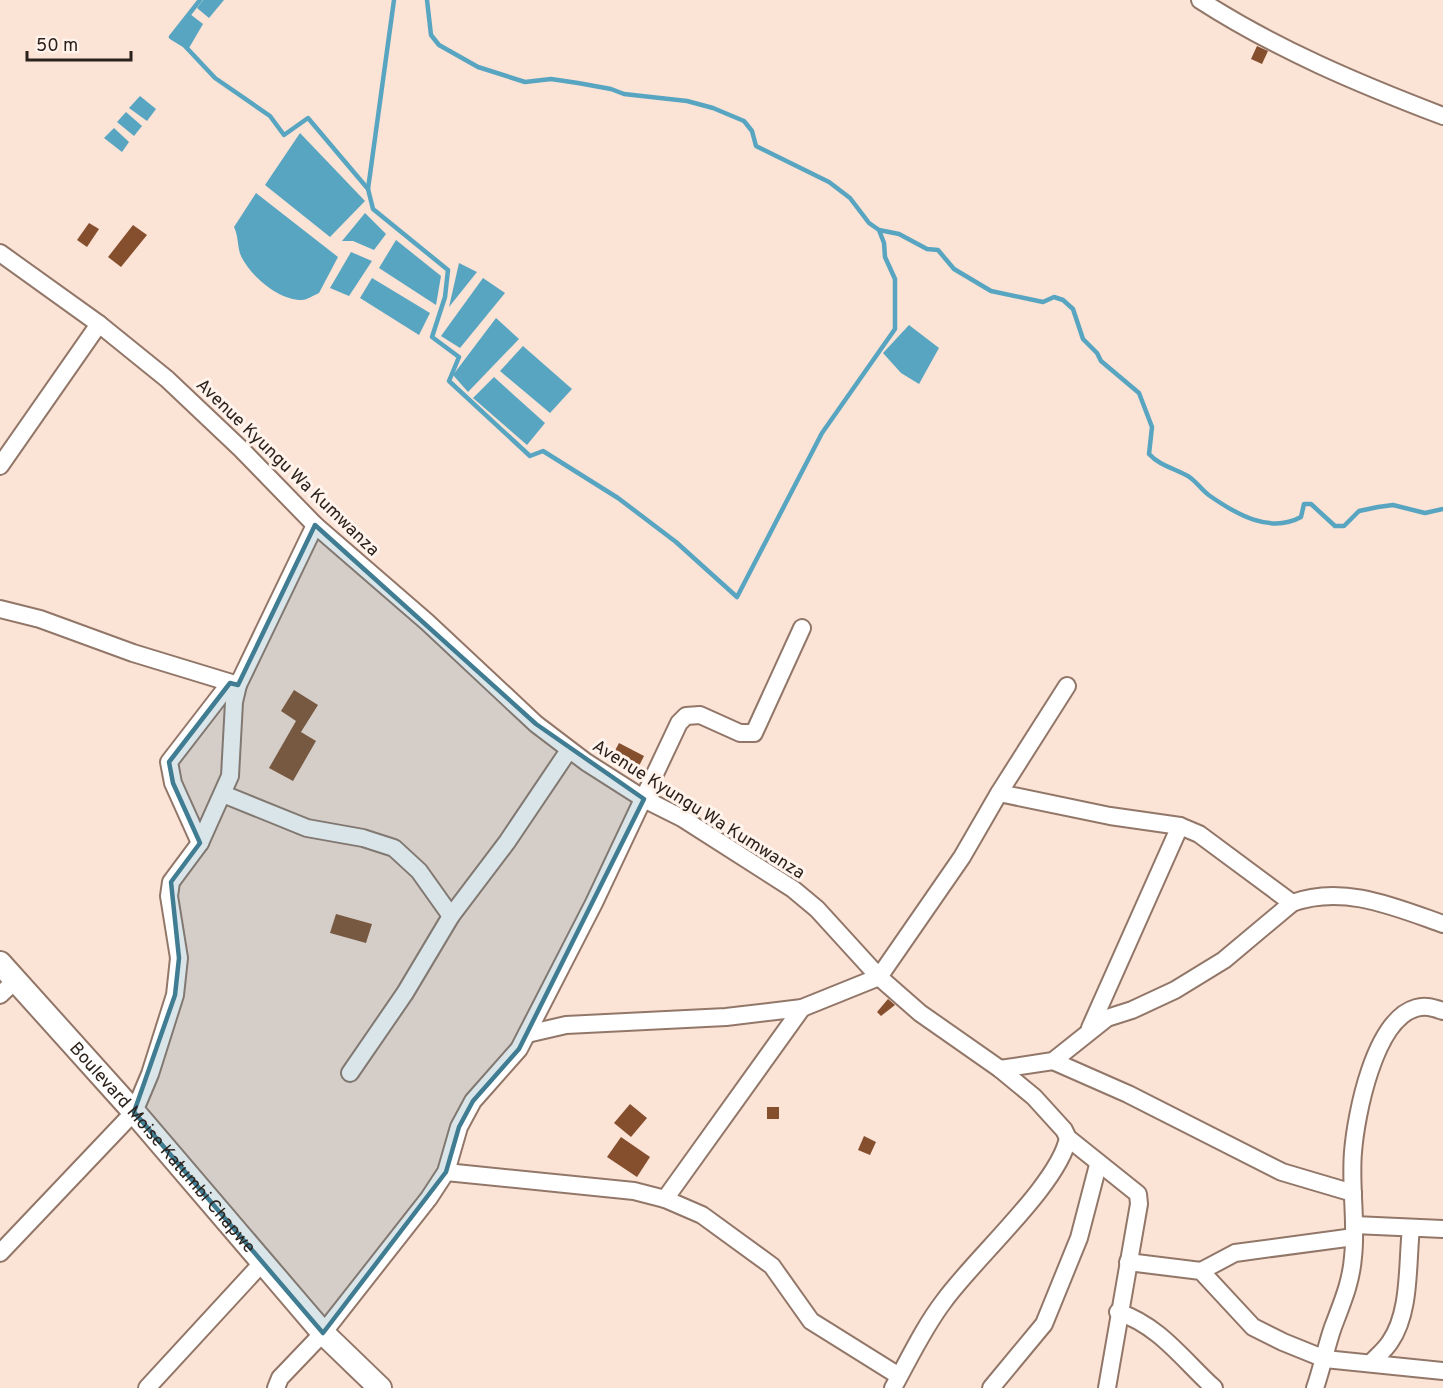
<svg xmlns="http://www.w3.org/2000/svg" width="1443" height="1388" viewBox="0 0 1443 1388" font-family="Overpass,sans-serif">
<rect width="100%" height="100%" fill="#fbe3d6"/>
<g fill="#58a5c1">
<polygon points="203,0 224,0 209,18 197,8"/>
<polygon points="190,14 203,24 189,48 171,37"/>
<polygon points="140,96 156,109 147,121 129,108"/>
<polygon points="126,112 142,126 134,136 117,122"/>
<polygon points="114,128 129,142 122,152 104,138"/>
<polygon points="300,133 365,201 330,237 265,185"/>
<path d="M256,193l82,64 -19,36c-5,2 -12,7 -17,7 -23,0 -50,-23 -60,-42 -5,-9 -3,-21 -8,-31z"/>
<polygon points="365,213 386,234 374,250 353,241 342,241"/>
<polygon points="396,240 441,276 436,305 379,268"/>
<polygon points="351,252 372,261 349,296 330,288"/>
<polygon points="459,263 477,272 449,307"/>
<polygon points="372,278 430,313 419,335 360,298"/>
<polygon points="483,278 505,293 460,348 441,336"/>
<polygon points="496,318 519,339 468,392 453,375"/>
<polygon points="909,325 939,348 919,384 901,373 883,353"/>
<polygon points="523,346 572,389 550,413 500,371"/>
<polygon points="494,377 545,423 527,445 473,398"/>
</g>
<g fill="none" stroke-linecap="round" stroke-linejoin="round">
<g stroke="#58a5c1" stroke-width="4.5">
<polyline points="200,0 171,37 184,45 215,78 270,116 284,135 308,118 368,189 373,209 448,270 445,297 432,337 459,357 449,381 530,456 543,451 618,498 676,542 737,597 822,433 895,329 895,279 885,257 884,243 879,230"/>
<path d="M427,0l4,35 8,10 39,22 47,15 26,-3 27,4 33,6 13,5 63,7 26,7 31,13 8,10 4,15 73,36 21,16 19,25 10,7 20,4 28,15 11,1 16,19 37,22 52,11 11,-5 9,3 10,9 10,30 14,14 4,8 38,32 13,34 -3,27c10,11 24,14 37,21 9,4 15,15 24,21 26,18 60,38 91,21l3,-13h7l24,22h9l15,-15 19,-4 15,-2 32,8 18,-4"/>
<polyline points="368,189 394,0"/>
</g>
</g>
<g fill="#854f2e">
<polygon points="1257,46 1268,51 1262,64 1251,59"/>
<polygon points="89,223 99,229 87,247 77,240"/>
<polygon points="133,225 147,235 121,267 108,257"/>
<polygon points="294,690 318,705 301,732 316,741 293,781 269,768 296,721 281,711"/>
<polygon points="619,743 644,756 634,776 609,762"/>
<polygon points="336,914 372,924 366,943 330,933"/>
<polygon points="888,999 895,1005 881,1016 877,1012"/>
<polygon points="630,1104 647,1118 631,1137 614,1123"/>
<rect x="767" y="1107" width="12" height="12"/>
<polygon points="864,1136 876,1142 870,1155 858,1150"/>
<polygon points="621,1137 650,1157 637,1177 607,1157"/>
</g>
<g fill="none" stroke-linecap="round" stroke-linejoin="round">
<g stroke="#927769" stroke-width="20">
<g id="street">
<path d="M1200,0c76,49 159,84 243,116"/>
<polyline points="0,253 99,324 167,379 241,449 315,525 427,622 536,724 586,762 644,799 682,818 793,889 817,909 879,977 920,1013 1000,1069 1034,1097 1064,1130 1068,1138 1138,1194 1139,1204 1107,1388"/>
<polyline points="0,466 99,324"/>
<polyline points="0,609 40,619 133,653 238,685"/>
<polyline points="999,793 1110,816 1180,826 1199,834 1292,903"/>
<polyline points="223,794 307,828 363,838 394,848 419,871 451,916"/>
<polyline points="200,843 173,783 169,762 230,683"/>
<polyline points="0,995 16,980"/>
<polyline points="1090,1028 1180,826"/>
<polyline points="527,1034 566,1025 726,1017 802,1008 879,977 962,857 999,793 1067,686"/>
<polyline points="1053,1061 1128,1094 1282,1172 1353,1193"/>
<path d="M1000,1069l53,-8 54,-43 25,-8 43,-20 49,-30 68,-57c51,-19 103,4 151,21"/>
<polyline points="350,1073 405,993 451,916 507,842 569,750"/>
<polyline points="446,1172 634,1191 665,1199 702,1215 772,1266 811,1321 899,1376"/>
<polyline points="665,1199 802,1008"/>
<polyline points="1354,1225 1443,1229"/>
<polyline points="0,1253 134,1112 150,1074 175,995 179,958 169,896 171,882 200,843 230,776 234,702 238,685 315,525"/>
<polyline points="1128,1262 1201,1271 1253,1327 1283,1342 1325,1359 1443,1371"/>
<polyline points="1201,1271 1235,1253 1354,1237"/>
<path d="M1118,1312c42,14 65,48 96,76"/>
<path d="M1371,1363c6,-7 14,-13 19,-21 21,-30 17,-79 21,-114"/>
<polyline points="147,1388 263,1262"/>
<polyline points="276,1388 280,1378 323,1333 429,1198 446,1172 459,1127 473,1101 519,1049 594,903 679,723 686,716 700,715 740,733 754,733 802,628"/>
<path d="M893,1388c16,-29 31,-61 51,-87 30,-42 115,-117 124,-163"/>
<polyline points="991,1388 1044,1324 1079,1238 1098,1165"/>
<path d="M1315,1388c7,-20 11,-41 18,-61 9,-24 18,-44 20,-70 4,-34 -3,-70 0,-105 3,-37 21,-132 63,-144 10,-3 18,0 27,3"/>
</g>
</g>
<g stroke="#927769" stroke-width="26">
<g id="secondary">
<path id="s1" d="M0,963l134,149 189,221 57,55"/>
</g>
</g>
<use href="#street" stroke="#fff" stroke-width="16"/>
<use href="#secondary" stroke="#fff" stroke-width="22"/>
</g>
<path fill="#407d93" fill-opacity="0.2" stroke="#407d93" stroke-width="4.5" stroke-linejoin="round" d="M315,525l221,199 108,75 -125,250 -46,52 -14,26 -13,45 -123,161 -189,-221 41,-117 4,-37 -8,-76 29,-39 -27,-60 -4,-21 61,-79 8,2z"/>
<g text-anchor="middle" stroke-width="6" stroke-linejoin="round" paint-order="stroke">
<g font-size="18" fill="#2c221c" stroke="#fff3ec">
<text transform="translate(288 467) rotate(44)" y="6">Avenue Kyungu Wa Kumwanza</text>
<text transform="translate(699 809) rotate(32)" y="6">Avenue Kyungu Wa Kumwanza</text>
<text dy="6" stroke="none"><textPath href="#s1" startOffset="246">Boulevard Moise Katumbi Chapwe</textPath></text>
</g>
</g>
<path d="M27 51v9h104v-9" fill="none" stroke="#2c221c" stroke-width="3"/>
<text x="36" y="51" font-size="18" fill="#2c221c" stroke="#fff3ec" stroke-width="4.5" paint-order="stroke">50 m</text>
</svg>
